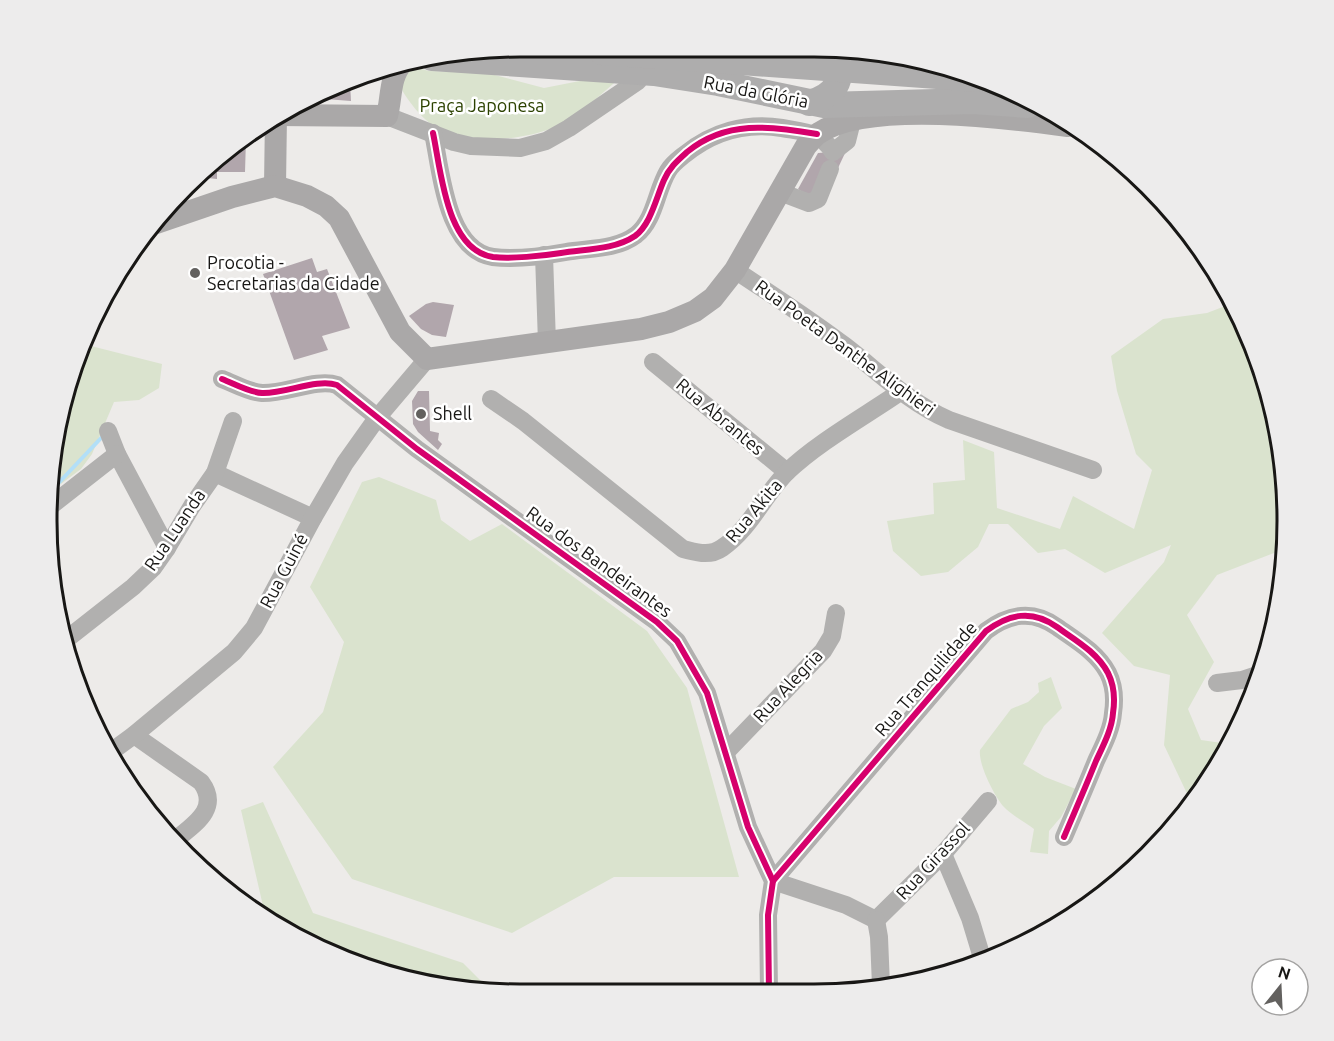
<svg xmlns="http://www.w3.org/2000/svg" width="1334" height="1041" viewBox="0 0 1334 1041" font-family="Ubuntu,sans-serif">
<rect width="100%" height="100%" fill="#edebe9"/>
<g fill="#dae3ce">
<path d="M417,68l12,3 58,2 57,15 56,-11h21c-22,19 -44,41 -71,52 -30,11 -80,16 -109,1 -11,-5 -21,-15 -28,-24 -6,-8 -11,-14 -14,-24l5,-10z"/>
<polygon points="1233,303 1262,368 1283,458 1287,551 1282,550 1217,575 1187,615 1214,662 1188,709 1201,740 1222,743 1232,741 1192,804 1164,745 1170,675 1134,666 1102,633 1164,562 1171,545 1105,573 1065,549 1038,553 1008,524 989,524 978,547 948,572 921,576 893,551 887,521 934,514 933,483 965,480 963,440 994,452 997,508 1060,529 1073,496 1134,529 1152,470 1136,454 1117,391 1111,356 1163,319 1207,313"/>
<polygon points="91,346 162,364 159,388 139,400 114,402 92,454 81,469 50,492 63,398 83,348"/>
<polygon points="379,477 436,500 441,520 470,541 502,524 647,631 687,688 739,877 614,877 512,933 352,879 273,767 323,712 344,642 310,587 362,482"/>
<path d="M1051,677l11,31 -18,18 -21,38 22,13 31,12 -15,28 -12,14 -1,23 -18,-2 4,-23c-9,-7 -23,-14 -31,-23 -9,-11 -25,-42 -23,-56l31,-41 17,-7 11,-10 -1,-9z"/>
<polygon points="263,802 313,913 463,963 487,987 428,985 339,959 266,919 241,810"/>
</g>
<g fill="none" stroke-linecap="round" stroke-linejoin="round">
<polyline stroke="#b2dff8" stroke-width="4" points="50,492 103,436"/>
</g>
<g fill="#b1a6ac">
<polygon points="350,82 351,101 312,98"/>
<polygon points="246,139 245,172 217,172 217,179 207,178 207,169"/>
<polygon points="846,151 838,168 812,198 798,189 818,153"/>
<polygon points="312,258 317,272 327,269 350,328 322,336 328,350 294,360 263,274"/>
<polygon points="433,302 454,305 446,337 432,335 421,329 409,316 426,304"/>
<polygon points="418,391 429,391 430,431 439,433 438,440 442,444 438,450 418,432 413,424 412,401"/>
</g>
<g fill="none" stroke-linecap="round" stroke-linejoin="round">
<g stroke="#b1b0af" stroke-width="18">
<polyline points="387,116 454,142 471,146 520,148 546,141 569,128 638,81"/>
<path d="M433,133c8,37 13,117 60,124 22,3 51,-1 73,-5 23,-4 50,-2 70,-17 19,-15 20,-44 32,-64 4,-7 11,-12 16,-16 28,-23 62,-33 98,-27 22,4 38,3 51,24l14,-11 5,-20"/>
<polyline points="780,192 809,203 818,199 830,169"/>
<polyline points="544,255 547,343"/>
<path d="M735,270c37,25 75,49 110,76 35,27 63,56 104,74l144,50"/>
<polyline points="653,362 787,472"/>
<path d="M222,379c13,5 26,13 40,14 23,1 55,-15 75,-8l80,64 240,173 20,19 30,52 41,134 25,54 -5,34 1,77"/>
<path d="M491,399l32,22 160,128c13,3 26,8 39,-1 28,-19 42,-53 65,-76 30,-29 78,-56 113,-80"/>
<polyline points="108,431 117,454 167,548"/>
<polyline points="215,473 313,518"/>
<polyline points="48,508 117,454"/>
<polyline points="63,642 133,587 153,568 167,548 192,506 215,473 233,421"/>
<polyline points="1217,683 1242,680 1260,674"/>
<path d="M134,735l67,47c20,27 -8,43 -27,59"/>
<polyline points="726,752 823,651 832,636 836,613"/>
<polyline points="108,754 134,735 234,652 254,628 313,518 345,463 377,418 427,359"/>
<polyline points="943,854 970,918 983,961"/>
<path d="M773,881l213,-250c23,-17 46,-22 71,-4 18,13 40,25 51,46 6,12 7,27 5,40 -1,16 -10,33 -17,48 -10,25 -21,50 -32,76"/>
<polyline points="773,881 846,905 876,920"/>
<polyline points="876,920 943,854 988,801"/>
<polyline points="876,920 879,937 881,986"/>
</g>
<g stroke="#aaa8a8" stroke-width="22">
<path d="M277,115l110,1c5,-19 2,-39 16,-54"/>
<polyline points="275,186 276,115"/>
<path d="M156,223l76,-26 43,-11 32,10 19,10 13,12 61,114 27,27 214,-30 28,-7 26,-11 18,-13 22,-28 71,-124c4,-4 8,-10 13,-13 51,-33 189,-15 249,-7"/>
</g>
<g stroke="#aeadad" stroke-width="26">
<polyline points="432,58 654,73 718,83 824,105 973,101 1028,105"/>
<path d="M809,103c32,-9 33,-26 29,-56"/>
</g>
<polyline stroke="#aeadad" stroke-width="26" points="602,52 979,79"/>
<g stroke="#fff" stroke-width="10">
<g id="cycleway">
<path d="M433,133c8,37 13,117 60,124 18,2 49,-1 68,-4 24,-4 53,-3 74,-17 16,-12 21,-38 29,-56 5,-12 13,-19 23,-28 39,-32 83,-26 130,-18"/>
<path d="M222,379c13,5 26,13 40,14 23,1 55,-15 75,-8l80,64 240,173 20,19 30,52 41,134 25,54 -5,34 1,77"/>
<path d="M773,881l213,-250c23,-17 46,-22 71,-4 18,13 40,25 51,46 6,12 7,27 5,40 -1,16 -10,33 -17,48 -10,25 -21,50 -32,76"/>
</g>
</g>
<use href="#cycleway" stroke="#d6006c" stroke-width="6"/>
</g>
<g fill="#63615f" stroke="#fff" stroke-width="2">
<circle cx="195" cy="273" r="6"/>
<circle cx="421" cy="414" r="6"/>
</g>
<g text-anchor="middle" stroke-width="5" stroke-linejoin="round" paint-order="stroke">
<g font-size="18" fill="#181715" stroke="#fff">
<text transform="translate(756 92) rotate(11)" y="6">Rua da Glória</text>
<text transform="translate(845 348) rotate(36)" y="6">Rua Poeta Danthe Alighieri</text>
<text transform="translate(720 417) rotate(40)" y="6">Rua Abrantes</text>
<text transform="translate(754 511) rotate(-50)" y="6">Rua Akita</text>
<text transform="translate(175 530) rotate(-56)" y="6">Rua Luanda</text>
<text transform="translate(599 562) rotate(36)" y="6">Rua dos Bandeirantes</text>
<text transform="translate(284 571) rotate(-62)" y="6">Rua Guiné</text>
<text transform="translate(926 679) rotate(-49)" y="6">Rua Tranquilidade</text>
<text transform="translate(788 686) rotate(-47)" y="6">Rua Alegria</text>
<text transform="translate(933 861) rotate(-47)" y="6">Rua Girassol</text>
</g>
<g font-size="18" fill="#2c4200" stroke="#fff">
<text x="482" y="112">Praça Japonesa</text>
</g>
<g font-size="18" fill="#181715" stroke="#fff" text-anchor="start">
<text x="207" y="269">Procotia -<tspan x="207" dy="21">Secretarias da Cidade</tspan></text>
<text x="433" y="420">Shell</text>
</g>
</g>
<path d="M0 0H1334V1041H0ZM520 57H814A463 463 0 0 1 1277 520V521A463 463 0 0 1 814 984H520A463 463 0 0 1 57 521V520A463 463 0 0 1 520 57Z" fill="#edecec" fill-rule="evenodd"/>
<path fill="none" stroke="#181715" stroke-width="3" d="M520 57H814A463 463 0 0 1 1277 520V521A463 463 0 0 1 814 984H520A463 463 0 0 1 57 521V520A463 463 0 0 1 520 57Z"/>
<g transform="translate(1280 987) rotate(18)"><circle r="28" fill="#ffffff" stroke="#a3a2a1" stroke-width="1.5"/>
<path d="M0-4.5L10 22L0 15L-10 22Z" fill="#63615f"/>
<text y="-9" font-size="16" font-weight="bold" text-anchor="middle" fill="#181715">N</text>
</g>
</svg>
